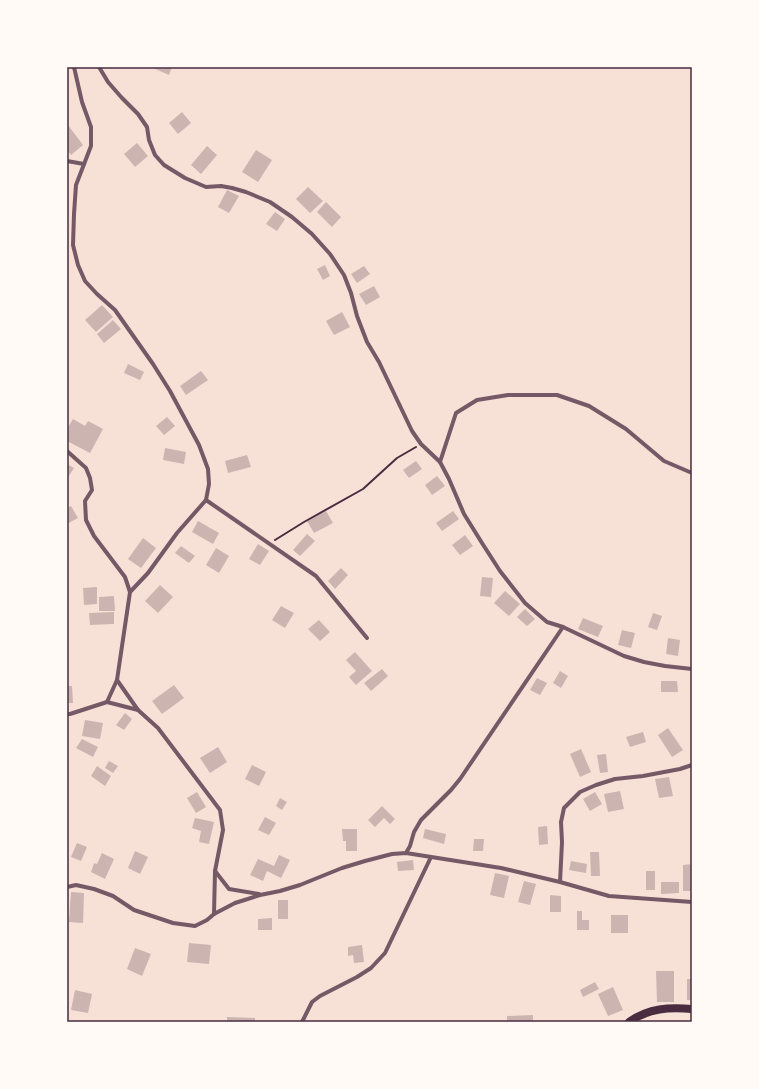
<svg xmlns="http://www.w3.org/2000/svg" width="759" height="1089" viewBox="0 0 759 1089" font-family="Figtree,sans-serif">
<rect width="100%" height="100%" fill="#f7e1d7"/>
<g fill="#ccb4b1">
<polygon points="154,67 172,67 169,75 153,68"/>
<polygon points="182,112 191,123 178,134 169,123"/>
<polygon points="68,125 83,145 71,155 67,150 67,126"/>
<polygon points="137,143 148,156 135,167 124,154"/>
<polygon points="207,146 217,155 201,174 191,165"/>
<polygon points="256,150 272,160 258,182 242,172"/>
<polygon points="308,187 323,201 310,213 296,199"/>
<polygon points="227,190 239,196 229,213 218,207"/>
<polygon points="326,202 341,217 332,227 317,212"/>
<polygon points="275,212 285,219 277,231 266,224"/>
<polygon points="325,265 330,276 323,280 317,269"/>
<polygon points="364,266 370,274 357,283 351,274"/>
<polygon points="374,286 380,297 366,305 359,294"/>
<polygon points="102,305 113,317 96,332 85,320"/>
<polygon points="342,312 350,327 334,335 326,321"/>
<polygon points="113,320 121,329 104,343 97,334"/>
<polygon points="128,364 144,372 140,380 124,373"/>
<polygon points="201,371 208,380 186,395 180,386"/>
<polygon points="167,417 175,426 164,435 156,426"/>
<polygon points="73,419 85,426 88,421 103,429 90,453 67,441 67,429"/>
<polygon points="165,448 186,452 184,464 163,460"/>
<polygon points="247,455 251,467 228,473 225,461"/>
<polygon points="416,461 422,469 409,478 403,470"/>
<polygon points="67,464 74,468 67,479"/>
<polygon points="437,476 445,486 432,495 425,485"/>
<polygon points="71,506 78,518 67,524 67,508"/>
<polygon points="326,511 333,523 314,533 307,521"/>
<polygon points="453,511 459,519 442,531 436,523"/>
<polygon points="198,521 219,533 213,544 192,532"/>
<polygon points="307,534 315,541 300,556 293,550"/>
<polygon points="465,535 473,546 460,555 452,545"/>
<polygon points="143,538 156,548 141,568 128,559"/>
<polygon points="258,544 269,551 260,565 249,559"/>
<polygon points="181,546 195,556 189,563 175,553"/>
<polygon points="216,548 229,556 219,573 206,565"/>
<polygon points="341,568 348,575 335,589 328,581"/>
<polygon points="482,577 493,578 491,597 480,596"/>
<polygon points="160,585 173,597 158,613 145,601"/>
<polygon points="97,587 97,604 84,605 83,588"/>
<polygon points="505,591 520,604 509,616 494,603"/>
<polygon points="114,596 115,611 99,611 99,597"/>
<polygon points="281,606 294,613 285,628 272,620"/>
<polygon points="525,609 535,619 527,626 517,617"/>
<polygon points="114,612 114,624 90,625 89,613"/>
<polygon points="653,613 662,616 657,630 648,627"/>
<polygon points="583,618 603,626 598,637 578,629"/>
<polygon points="319,620 330,632 320,641 308,629"/>
<polygon points="622,630 635,633 631,648 618,645"/>
<polygon points="668,638 680,640 678,656 666,654"/>
<polygon points="355,652 372,671 356,685 349,677 356,671 346,660"/>
<polygon points="382,669 388,676 371,691 364,683"/>
<polygon points="560,671 568,676 561,688 553,683"/>
<polygon points="537,678 547,683 540,695 530,690"/>
<polygon points="661,681 677,681 678,692 661,692"/>
<polygon points="174,685 184,698 162,714 152,701"/>
<polygon points="67,686 72,686 73,703 67,703"/>
<polygon points="125,713 132,719 124,730 116,725"/>
<polygon points="85,720 103,723 100,739 82,736"/>
<polygon points="668,728 683,750 672,757 658,735"/>
<polygon points="643,732 646,742 630,747 626,737"/>
<polygon points="82,739 98,747 93,757 76,748"/>
<polygon points="218,747 227,762 210,773 200,758"/>
<polygon points="581,749 591,772 580,777 570,754"/>
<polygon points="606,754 608,772 600,773 597,755"/>
<polygon points="109,761 118,766 113,773 105,768"/>
<polygon points="252,765 266,772 259,786 245,779"/>
<polygon points="97,766 111,776 105,786 91,776"/>
<polygon points="669,777 673,796 659,798 655,779"/>
<polygon points="620,791 624,809 608,812 604,794"/>
<polygon points="197,792 206,807 196,813 187,798"/>
<polygon points="595,792 602,804 590,811 583,799"/>
<polygon points="280,798 287,802 282,810 276,806"/>
<polygon points="382,806 395,819 390,824 384,818 375,827 368,820"/>
<polygon points="265,817 276,823 269,835 258,830"/>
<polygon points="195,818 214,822 209,844 199,842 201,831 192,828"/>
<polygon points="547,826 548,844 539,845 538,827"/>
<polygon points="342,829 357,829 357,851 346,851 346,841 343,841"/>
<polygon points="425,829 446,834 444,844 423,838"/>
<polygon points="474,839 484,839 483,851 473,851"/>
<polygon points="77,843 87,847 81,861 71,857"/>
<polygon points="135,851 148,857 140,874 128,868"/>
<polygon points="590,852 599,852 600,876 591,876"/>
<polygon points="102,853 114,859 105,879 91,872 94,863 97,864"/>
<polygon points="279,855 290,860 281,878 267,871 263,881 250,875 258,859 274,866"/>
<polygon points="413,860 414,870 398,871 397,862"/>
<polygon points="571,861 587,864 586,873 569,870"/>
<polygon points="692,864 692,891 683,891 683,865"/>
<rect x="646" y="871" width="9" height="19"/>
<polygon points="495,873 509,876 504,898 490,895"/>
<polygon points="524,881 536,884 530,905 518,902"/>
<polygon points="661,882 679,882 679,893 661,894"/>
<polygon points="71,892 84,893 83,923 69,922"/>
<polygon points="550,895 561,896 561,912 550,912"/>
<rect x="278" y="900" width="10" height="19"/>
<polygon points="577,911 582,911 582,920 589,920 589,930 577,930"/>
<rect x="611" y="915" width="17" height="18"/>
<polygon points="272,918 272,930 258,930 258,919"/>
<polygon points="189,943 211,945 209,964 187,962"/>
<polygon points="362,945 364,962 354,963 353,955 348,956 348,947"/>
<polygon points="135,948 151,954 142,976 127,969"/>
<polygon points="656,971 674,971 674,1002 657,1002"/>
<rect x="687" y="979" width="5" height="21"/>
<polygon points="595,982 599,989 583,997 580,990"/>
<polygon points="613,987 623,1010 608,1016 598,994"/>
<polygon points="75,990 92,994 88,1013 71,1010"/>
<polygon points="533,1015 533,1022 507,1022 507,1016"/>
<polygon points="227,1017 255,1018 255,1022 227,1022"/>
</g>
<g fill="none" stroke-linecap="round" stroke-linejoin="round">
<polyline stroke="#4a2c40" stroke-width="2" points="275,540 304,522 363,489 397,458 416,447"/>
<g stroke="#755966" stroke-width="4">
<polyline points="99,67 108,82 122,98 138,114 147,127 149,140 155,155 164,165 185,178 206,187 221,186 232,188 246,192 270,202 292,217 312,234 330,254 344,275 351,293 357,316 367,342 379,362 412,431 421,444 440,462 449,479 464,514 482,543 500,571 525,603 547,622 563,627 624,656 644,662 665,666 692,669"/>
<polyline points="67,161 84,164"/>
<polyline points="67,451 86,468 90,478 92,490 85,501 86,520 94,536 125,577 130,592"/>
<polyline points="440,462 456,413 477,400 508,395 557,395 589,406 626,429 664,461 692,473"/>
<polyline points="206,500 316,576 367,638"/>
<polyline points="117,680 138,710 158,728 220,810 223,830 215,871 214,914"/>
<polyline points="107,702 138,710"/>
<polyline points="67,714 70,714 107,702 117,680 130,592 148,573 177,533 206,500 209,484 208,469 199,445 170,391 153,364 115,310 97,294 85,281 78,265 73,245 74,214 76,185 91,146 91,127 82,102 74,67"/>
<polyline points="406,853 410,846 414,832 421,820 451,790 460,779 563,627"/>
<polyline points="215,871 229,889 259,894"/>
<polyline points="560,882 562,842 561,822 564,808 580,792 596,785 615,779 643,776 680,769 692,765"/>
<polyline points="67,887 76,885 94,889 113,896 134,910 173,923 195,926 207,920 214,914 235,903 260,895 280,891 300,885 342,868 365,861 392,854 406,853 501,868 560,882 609,896 692,902"/>
<polyline points="302,1022 312,1002 320,996 357,977 371,968 385,953 431,857"/>
</g>
<path stroke="#4a2c40" stroke-width="8" d="M629,1022c20,-14 40,-15 63,-13"/>
</g>
<rect width="759" height="1089" fill="none" stroke="#fffaf5" stroke-width="136"/>
<rect x="68" y="68" width="623" height="953" fill="none" stroke="#4a2c40" stroke-width="1.5"/>
</svg>
